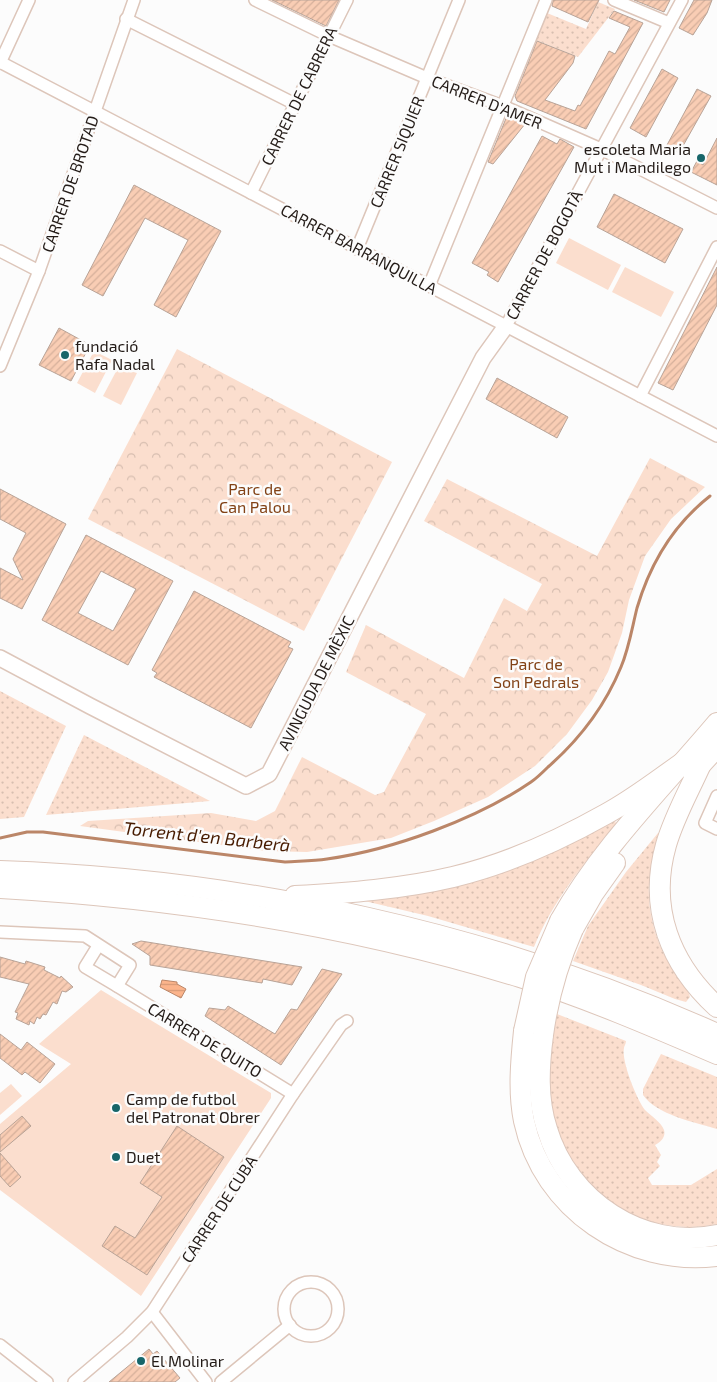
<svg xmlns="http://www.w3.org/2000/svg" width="717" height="1382" viewBox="0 0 717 1382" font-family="'Exo 2',sans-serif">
<defs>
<pattern id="grass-dots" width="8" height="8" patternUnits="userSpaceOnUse" patternTransform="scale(1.25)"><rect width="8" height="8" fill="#fbdece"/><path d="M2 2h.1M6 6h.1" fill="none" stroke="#d7beb0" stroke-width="1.8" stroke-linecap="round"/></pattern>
<pattern id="park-crowns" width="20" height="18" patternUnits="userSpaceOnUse" patternTransform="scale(1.25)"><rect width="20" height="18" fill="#fbdece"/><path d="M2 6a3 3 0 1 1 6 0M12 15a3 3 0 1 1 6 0" fill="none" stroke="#d7beb0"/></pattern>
<pattern id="water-rules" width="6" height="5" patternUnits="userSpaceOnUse" patternTransform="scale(1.25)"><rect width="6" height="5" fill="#fcb48b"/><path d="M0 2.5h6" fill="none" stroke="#d89a77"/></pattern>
<pattern id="building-hatch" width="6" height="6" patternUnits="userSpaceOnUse" patternTransform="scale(1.25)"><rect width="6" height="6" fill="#f9cdb4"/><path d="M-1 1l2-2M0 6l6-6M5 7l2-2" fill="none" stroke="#d5af9a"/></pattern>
</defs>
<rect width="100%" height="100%" fill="#fcfcfc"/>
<g fill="url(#grass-dots)">
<polygon points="598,2 615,9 578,57 536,40 547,13 586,29"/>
<polygon points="0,691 66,726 24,817 0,819"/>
<polygon points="84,735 210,801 46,815"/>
<path d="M615,819l1,6c-32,38 -64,77 -82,122l-106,-31 -72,-17z"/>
<path d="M658,833l3,2c-3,11 -8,22 -10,33 -6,30 1,64 15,90 6,10 23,30 24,39l-4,5 -11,-3 -34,-14 -68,-24 15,-35 38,-54z"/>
<path d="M557,1014l69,27c0,3 -2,5 -2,7 -3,13 13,52 21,62 6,6 16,12 19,20 2,7 -3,12 -9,15l6,10 -4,7 3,4 -12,12 4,7h39l26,-16v55c-81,17 -152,-42 -166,-119 -6,-30 0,-62 6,-91z"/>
<path d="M661,1054l56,23v52c-23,-7 -60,-14 -74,-34v-6z"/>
</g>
<g fill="url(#park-crowns)">
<polygon points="177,349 392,462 304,631 88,519"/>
<polygon points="650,458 705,487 671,519 645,556 629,600 622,633 608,672 592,700 567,734 535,766 488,797 434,821 391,838 307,852 266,851 80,826 88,821 211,813 256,821 275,811 302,757 375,795 384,792 426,714 346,672 366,625 464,678 504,598 527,611 542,584 424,521 447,479 597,556"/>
</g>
<g fill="#fbdece">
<polygon points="569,238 621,265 608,290 556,263"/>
<polygon points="625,267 674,292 661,317 612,292"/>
<polygon points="94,351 112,360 95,393 77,383"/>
<polygon points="120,364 137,373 121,405 103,396"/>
<polygon points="101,990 271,1093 271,1098 141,1296 0,1190 0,1124 71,1064 39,1044"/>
<polygon points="11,1084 22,1096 0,1115 0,1093"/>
</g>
<polygon fill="url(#water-rules)" stroke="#bb8668" points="162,980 177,982 177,984 186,989 181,998 160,987"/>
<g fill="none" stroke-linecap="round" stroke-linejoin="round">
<path stroke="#bb8668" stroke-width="3" d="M0,838l27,-6h16l242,30c14,-1 28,-1 42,-3 65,-9 150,-40 204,-77 6,-4 12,-10 17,-15 32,-28 57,-61 73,-100 8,-19 11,-39 16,-59 13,-44 36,-83 73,-112"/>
</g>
<g fill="url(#building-hatch)" stroke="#b8a397" fill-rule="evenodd">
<polygon points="272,0 339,0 326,26"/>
<polygon points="553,0 599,0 588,22 552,6"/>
<polygon points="634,0 670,0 664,12"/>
<polygon points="694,0 712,0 707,13 693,35 679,28"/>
<polygon points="614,11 643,23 586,129 517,101 515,96 537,41 575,56 573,63 545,100 575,111 578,105 580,106 609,51 615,54 630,27 609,18"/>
<polygon points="662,69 678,78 646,137 630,128"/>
<polygon points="697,89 711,96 679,153 667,145"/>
<polygon points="507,116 525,124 493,164 488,162"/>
<polygon points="542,136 557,144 560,139 574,147 498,282 487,275 489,272 472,263"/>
<polygon points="717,138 717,185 691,172 697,161 703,165"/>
<polygon points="134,185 221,231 176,317 154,305 188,240 145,218 103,296 82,285"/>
<polygon points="614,194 683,229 665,263 597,227"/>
<polygon points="717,267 717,305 673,390 658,383"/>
<polygon points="59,328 90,345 71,381 39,365"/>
<polygon points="497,378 568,417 557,438 486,399"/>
<polygon points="0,489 66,524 22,609 0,598 0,568 23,580 13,559 26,533 0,519"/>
<path d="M86,535l87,46 -45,84 -86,-45zM101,571l35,18 -23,42 -35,-18z"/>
<polygon points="194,591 291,642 288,647 293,649 251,728 154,677 157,673 152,670"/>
<polygon points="141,941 302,967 292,985 263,979 262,983 150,965 150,956 132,944"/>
<polygon points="0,957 25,964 26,961 45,967 44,970 60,978 61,976 73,987 66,992 62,991 57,1004 53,1002 46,1015 43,1014 40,1019 37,1017 34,1024 30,1021 29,1025 16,1019 18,1013 15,1012 29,984 0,977"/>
<polygon points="322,969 342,974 281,1065 205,1016 209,1008 225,1010 228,1006 275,1034 291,1009 297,1010"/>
<polygon points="0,1034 21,1050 27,1042 55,1064 40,1083 25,1072 22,1075 0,1058"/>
<polygon points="22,1116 31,1126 0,1152 0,1135"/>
<polygon points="177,1126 224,1157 147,1275 102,1246 115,1226 135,1238 162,1197 140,1183"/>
<polygon points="0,1153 21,1177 10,1187 0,1176"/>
<polygon points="149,1349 153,1354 157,1351 180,1378 175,1382 109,1382"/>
</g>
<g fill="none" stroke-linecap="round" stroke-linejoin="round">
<g stroke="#ddc6ba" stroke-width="14">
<g id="street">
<polyline points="255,0 329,36 427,78 503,106 601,149 717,208"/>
<polyline points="614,0 669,23"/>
<polyline points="126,19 295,104"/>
<polyline points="0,62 717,436"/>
<polyline points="0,63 29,0"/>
<polyline points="251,193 347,0"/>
<polyline points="357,249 459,0"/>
<polyline points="0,251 39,271"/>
<polyline points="429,286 546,0"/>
<polyline points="506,326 682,0"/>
<polyline points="0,366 39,271 134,0"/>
<polyline points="640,396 717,247"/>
<polyline points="717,796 705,823 717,829"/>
<polyline points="0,932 85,936 130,965 117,986 85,967 98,946"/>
<polyline points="117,986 293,1094"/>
<circle cx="311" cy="1309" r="27"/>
<polyline points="152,1312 206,1382"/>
<polyline points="0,1345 47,1382"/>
<polyline points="74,1382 127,1337 152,1312 293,1094 341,1025 347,1021"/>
<polyline points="221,1382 290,1325"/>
</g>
</g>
<g stroke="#ddc6ba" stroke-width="18">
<polyline id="secondary" points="0,658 90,706 246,786 269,774 483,358 506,326"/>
</g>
<g stroke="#ddc6ba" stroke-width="22">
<g id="highway">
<path d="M701,764c-12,27 -27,53 -35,81 -18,63 4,119 51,162"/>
<polyline points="693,773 717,747"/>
<path d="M0,871c246,8 493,62 717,163"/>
<path d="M0,888c176,10 351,37 520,89 67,21 132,49 197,77"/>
<path d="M295,896c53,-3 107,-7 158,-19 54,-13 105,-36 153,-63 28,-15 53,-35 79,-53"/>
<path d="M560,921c41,-73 103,-134 157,-198"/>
<polyline points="573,929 593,894 615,863"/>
<path d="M524,1031c-3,29 -6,61 0,90 19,88 105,146 193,135"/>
<path d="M543,1035c-4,31 -6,64 4,94 21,71 95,122 170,106"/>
</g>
</g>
<use href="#street" stroke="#fff" stroke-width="11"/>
<use href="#secondary" stroke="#fff" stroke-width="15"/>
<use href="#highway" stroke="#fff" stroke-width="20"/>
<g stroke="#ddc6ba" stroke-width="22" stroke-linecap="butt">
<g id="highway-bridge">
<polyline points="524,1031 536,977 560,921"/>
<path d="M543,1035c5,-37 15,-72 30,-106"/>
</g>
</g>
<use href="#highway-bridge" stroke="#fff" stroke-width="20"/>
</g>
<g fill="#17666a" stroke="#fcfcfc" stroke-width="2">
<circle cx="701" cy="158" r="5"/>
<circle cx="65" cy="355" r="5"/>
<circle cx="116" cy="1108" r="5"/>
<circle cx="116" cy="1157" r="5"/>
<circle cx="141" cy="1361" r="5"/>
</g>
<g text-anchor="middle" stroke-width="5" stroke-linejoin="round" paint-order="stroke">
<g font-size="16" fill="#241c18" stroke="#fcfcfc">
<text transform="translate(299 96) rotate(-64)" y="6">CARRER DE CABRERA</text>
<text transform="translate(487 102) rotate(22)" y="6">CARRER D'AMER</text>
<text transform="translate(397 152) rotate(-68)" y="6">CARRER SIQUIER</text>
<text transform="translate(70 184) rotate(-71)" y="6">CARRER DE BROTAD</text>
<text transform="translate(359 249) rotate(28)" y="6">CARRER BARRANQUILLA</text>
<text transform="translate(544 255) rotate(-62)" y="6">CARRER DE BOGOTÀ</text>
<text transform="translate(316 683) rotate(-63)" y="6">AVINGUDA DE MÈXIC</text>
<text transform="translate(205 1040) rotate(31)" y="6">CARRER DE QUITO</text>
<text transform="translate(219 1209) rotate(-57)" y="6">CARRER DE CUBA</text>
</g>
<g font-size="16" fill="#241c18" stroke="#fcfcfc" text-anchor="start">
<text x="691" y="155" text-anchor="end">escoleta Maria<tspan x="691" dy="18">Mut i Mandilego</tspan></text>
<text x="75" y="352">fundació<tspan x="75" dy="18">Rafa Nadal</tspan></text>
<text x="126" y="1105">Camp de futbol<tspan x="126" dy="18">del Patronat Obrer</tspan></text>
<text x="126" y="1163">Duet</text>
<text x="151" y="1367">El Molinar</text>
</g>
<g font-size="16" fill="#824216" stroke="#fcfcfc">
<text x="255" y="495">Parc de<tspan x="255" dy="18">Can Palou</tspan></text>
<text x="536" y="670">Parc de<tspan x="536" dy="18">Son Pedrals</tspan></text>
</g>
<g font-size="18" font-style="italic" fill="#471b00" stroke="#fcfcfc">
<text transform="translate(207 837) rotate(6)" y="6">Torrent d'en Barberà</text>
</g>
</g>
</svg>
